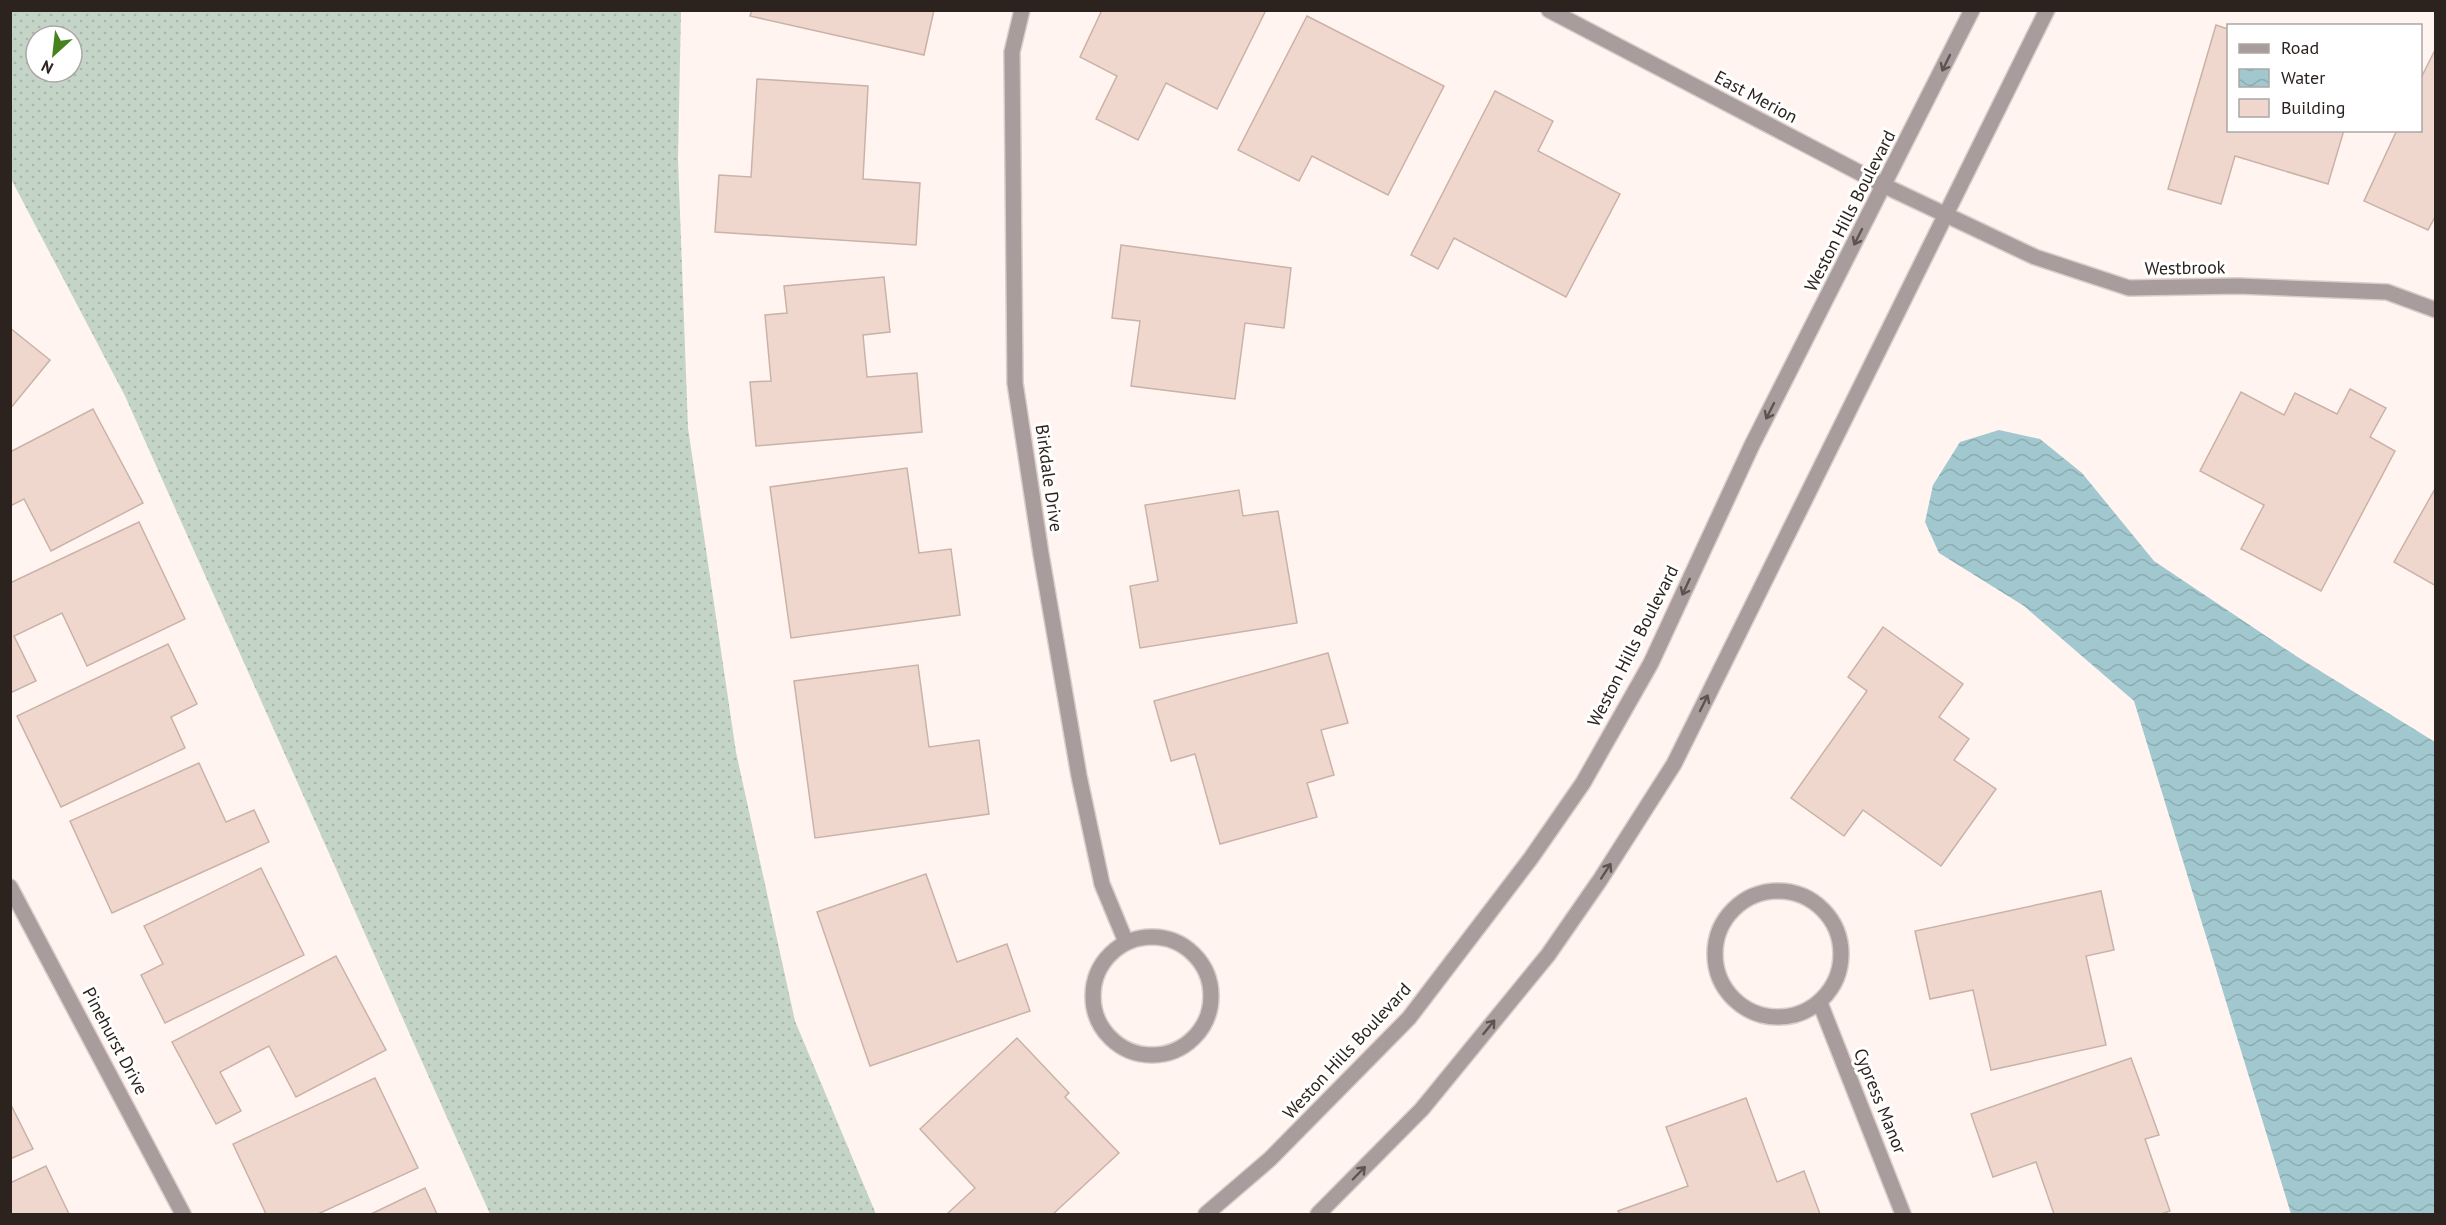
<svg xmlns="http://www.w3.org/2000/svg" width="2446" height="1225" viewBox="0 0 2446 1225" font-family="'PT Sans',sans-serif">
<defs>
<pattern id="grass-dots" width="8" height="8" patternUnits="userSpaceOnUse" patternTransform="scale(1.5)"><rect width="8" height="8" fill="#c4d5c8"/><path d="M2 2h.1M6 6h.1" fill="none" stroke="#a9b7ab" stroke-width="1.8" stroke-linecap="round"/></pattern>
<pattern id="water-waves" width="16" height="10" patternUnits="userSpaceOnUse" patternTransform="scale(1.5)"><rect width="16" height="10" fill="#a2c8cf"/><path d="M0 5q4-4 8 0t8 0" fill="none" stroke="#8cacb1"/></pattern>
</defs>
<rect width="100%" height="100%" fill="#fff4f0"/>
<path fill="url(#grass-dots)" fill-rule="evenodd" d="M10,11h671l-3,148 10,269 48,324 59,269 81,193h-386l-365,-818 -114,-217zM36,36h36v36h-36z"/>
<polygon fill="url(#water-waves)" points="1999,430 2040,439 2082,473 2154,561 2296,656 2435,742 2435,1214 2291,1214 2134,701 2024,606 1939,553 1925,522 1933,485 1960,442"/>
<g fill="#f0d7cd" stroke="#cab2a8" stroke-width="1.5">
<polygon points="752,10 934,10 924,55 750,16"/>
<polygon points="1102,10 1266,10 1217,109 1166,83 1138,140 1096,119 1117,76 1080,57"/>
<polygon points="1307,16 1444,86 1388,195 1312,156 1299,181 1238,150"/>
<polygon points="2216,25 2228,29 2228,130 2344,130 2328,184 2235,156 2221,204 2168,189"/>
<polygon points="2436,48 2436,215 2428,230 2364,201 2397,130 2420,130 2420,80"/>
<polygon points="757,79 868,86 863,179 920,183 916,245 715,232 719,175 751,177"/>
<polygon points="1495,91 1553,121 1538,151 1620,194 1566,297 1454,238 1438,269 1411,255"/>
<polygon points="1121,245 1291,268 1284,328 1245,323 1235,399 1131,386 1140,321 1112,318"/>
<polygon points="884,277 890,332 863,335 867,377 917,373 922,432 756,446 750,382 771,381 765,315 787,313 784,286"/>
<polygon points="10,328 50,360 10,409"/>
<polygon points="2350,389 2386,408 2370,437 2395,451 2321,591 2241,549 2264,505 2200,471 2241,392 2284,415 2295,393 2337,414"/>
<polygon points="93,409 143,503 51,551 24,499 10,506 10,452"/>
<polygon points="907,468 919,553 951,549 960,615 791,638 770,487"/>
<polygon points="2436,487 2436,586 2394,562"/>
<polygon points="1239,490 1243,516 1278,511 1297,623 1140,648 1130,586 1158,581 1145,505"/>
<polygon points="139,522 185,619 87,666 62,613 14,636 36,681 10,693 10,583"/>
<polygon points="1883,627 1963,684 1939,717 1969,739 1954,760 1996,789 1941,866 1863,810 1844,836 1791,798 1867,691 1848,677"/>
<polygon points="168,644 197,704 171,717 185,748 61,807 17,716"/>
<polygon points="1328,653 1348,723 1321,730 1334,775 1307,783 1317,817 1220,844 1195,754 1171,761 1154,701"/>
<polygon points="918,665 929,747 979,740 989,814 815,838 794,681"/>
<polygon points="199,763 226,822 254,810 269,842 112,913 70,821"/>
<polygon points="261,868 304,955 165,1023 141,975 163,964 144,926"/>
<polygon points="926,874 957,962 1007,944 1030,1011 870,1066 817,912"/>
<polygon points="2101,891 2114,950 2086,956 2106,1045 1991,1070 1973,990 1930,999 1915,931"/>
<polygon points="336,956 386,1050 296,1097 269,1046 220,1072 241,1111 216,1124 172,1042"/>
<polygon points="1017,1038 1069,1093 1065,1097 1119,1153 1053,1214 947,1214 975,1188 920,1129"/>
<polygon points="2131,1058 2159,1135 2145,1139 2170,1211 2161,1214 2054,1214 2036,1162 1993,1177 1971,1114"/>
<polygon points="375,1078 418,1168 318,1214 266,1214 233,1144"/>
<polygon points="1746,1098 1777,1182 1804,1171 1820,1214 1620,1214 1618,1211 1688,1186 1666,1127"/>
<polygon points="10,1103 33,1149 10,1159"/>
<polygon points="46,1166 69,1214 10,1214 10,1183"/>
<polygon points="425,1188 437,1214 371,1214"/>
</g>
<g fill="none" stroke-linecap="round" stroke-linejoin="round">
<g stroke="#d9ceca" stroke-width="18">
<g id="minor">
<polyline points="1022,10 1012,52 1015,383 1041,554 1079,776 1102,884 1126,942"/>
<polyline points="1549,10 1885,186 2035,257 2129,288 2238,286 2387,292 2436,310"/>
<polyline points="10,887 183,1214"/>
<circle cx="1778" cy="954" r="63"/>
<circle cx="1152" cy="996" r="59"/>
<polyline points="1820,1003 1903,1214"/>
<polyline points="1206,1214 1270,1159 1409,1018 1531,858 1583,783 1651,663 1752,445 1972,10"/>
<polyline points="1318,1214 1422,1109 1548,955 1600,880 1674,764 2047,10"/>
</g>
</g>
<use href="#minor" stroke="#a89c9d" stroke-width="15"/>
</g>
<defs><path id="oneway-shaft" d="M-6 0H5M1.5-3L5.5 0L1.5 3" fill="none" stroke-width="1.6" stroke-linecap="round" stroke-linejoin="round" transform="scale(1.5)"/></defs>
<g stroke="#5e5351">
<use href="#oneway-shaft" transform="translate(1946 63) rotate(116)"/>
<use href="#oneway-shaft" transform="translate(1858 237) rotate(117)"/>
<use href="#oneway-shaft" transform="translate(1770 411) rotate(117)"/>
<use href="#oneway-shaft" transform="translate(1686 587) rotate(115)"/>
<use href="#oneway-shaft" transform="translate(1704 703) rotate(-64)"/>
<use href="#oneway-shaft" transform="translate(1606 871) rotate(-57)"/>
<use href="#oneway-shaft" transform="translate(1489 1027) rotate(-51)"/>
<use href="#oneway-shaft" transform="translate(1359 1173) rotate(-46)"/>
</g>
<g text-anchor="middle" stroke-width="6" stroke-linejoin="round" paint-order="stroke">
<g font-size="18" fill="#2c231f" stroke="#fff">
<text transform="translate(1756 97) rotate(28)" y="6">East Merion</text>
<text transform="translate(1850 211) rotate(-63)" y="6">Weston Hills Boulevard</text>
<text transform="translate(2185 268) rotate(-1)" y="6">Westbrook</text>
<text transform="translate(1049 478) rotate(82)" y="6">Birkdale Drive</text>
<text transform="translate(1633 646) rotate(-63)" y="6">Weston Hills Boulevard</text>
<text transform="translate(115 1041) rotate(62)" y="6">Pinehurst Drive</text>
<text transform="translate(1347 1051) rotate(-47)" y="6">Weston Hills Boulevard</text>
<text transform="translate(1880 1101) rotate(68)" y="6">Cypress Manor</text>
</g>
</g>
<rect width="2446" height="1225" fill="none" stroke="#2c231f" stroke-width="24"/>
<rect x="2227" y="24" width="195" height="108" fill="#ffffff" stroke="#aba7a5" stroke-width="1.5"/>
<rect x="2239" y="44" width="30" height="9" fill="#a89c9d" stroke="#aba7a5" stroke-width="1.5"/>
<text x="2281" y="54" font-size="18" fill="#2c231f">Road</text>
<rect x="2239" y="69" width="30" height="18" fill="url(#water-waves)" stroke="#aba7a5" stroke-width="1.5"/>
<text x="2281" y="84" font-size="18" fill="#2c231f">Water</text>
<rect x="2239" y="99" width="30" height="18" fill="#f0d7cd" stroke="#aba7a5" stroke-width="1.5"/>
<text x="2281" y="114" font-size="18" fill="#2c231f">Building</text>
<g transform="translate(54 54) rotate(207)"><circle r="28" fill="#ffffff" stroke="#aba7a5" stroke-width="1.5"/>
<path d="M0-4.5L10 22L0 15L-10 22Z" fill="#46821f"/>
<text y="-9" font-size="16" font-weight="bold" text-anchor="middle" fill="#2c231f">N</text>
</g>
</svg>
